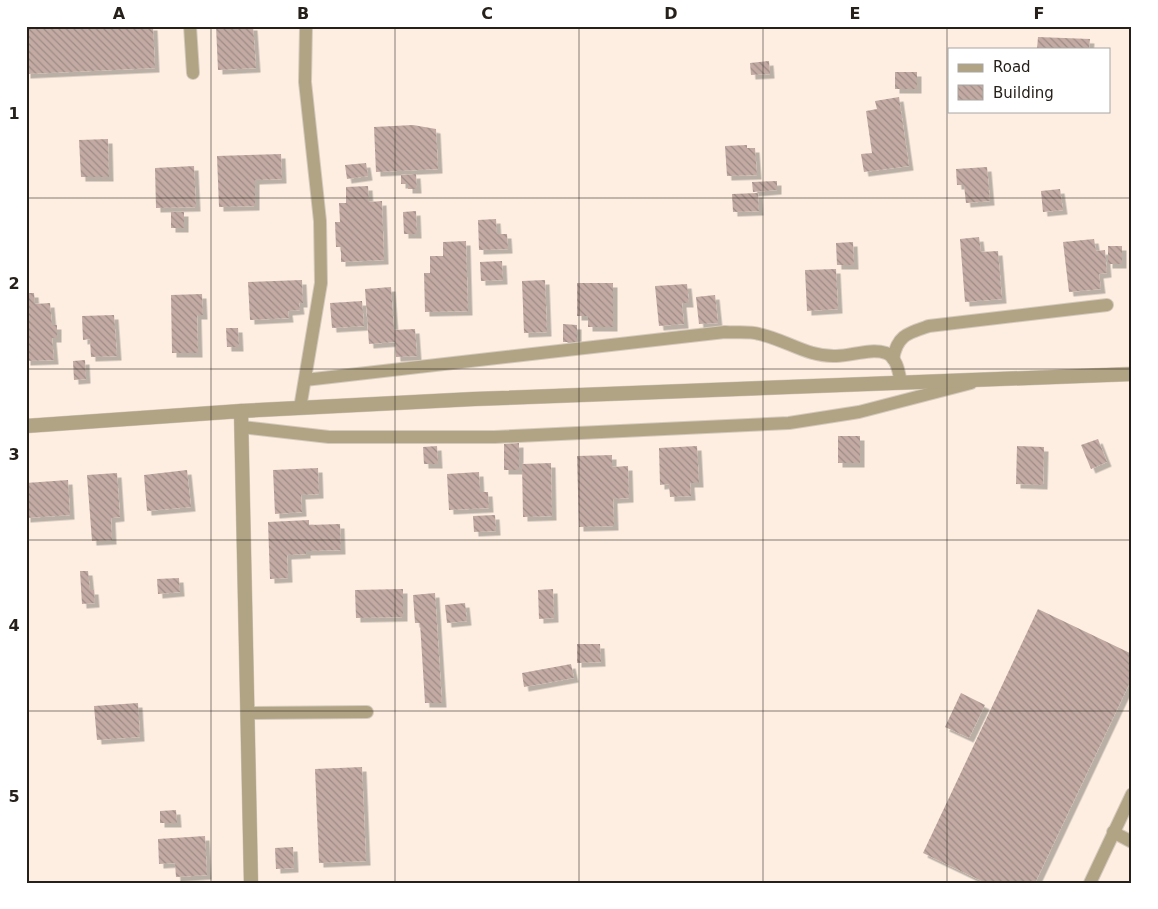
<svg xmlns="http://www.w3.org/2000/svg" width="1158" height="909" viewBox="0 0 1158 909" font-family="'DejaVu Sans',sans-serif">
<defs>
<pattern id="building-back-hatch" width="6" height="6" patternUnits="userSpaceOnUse" patternTransform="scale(1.25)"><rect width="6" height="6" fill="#c3aba4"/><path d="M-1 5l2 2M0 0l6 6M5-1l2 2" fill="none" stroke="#9e8b85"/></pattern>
<filter id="shadow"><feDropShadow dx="4.5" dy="4.5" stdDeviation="0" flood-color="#0004"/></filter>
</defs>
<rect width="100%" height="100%" fill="#fdeee1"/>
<g fill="url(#building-back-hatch)" filter="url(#shadow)">
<polygon points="26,26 153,26 155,68 26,74"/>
<polygon points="216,26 253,26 256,68 218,70"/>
<polygon points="1038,37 1090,39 1089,49 1037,49"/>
<polygon points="769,61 770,74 751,75 750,63"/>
<rect x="895" y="72" width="22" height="17"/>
<polygon points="899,97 909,166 864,172 861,154 872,153 866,111 877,109 875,101"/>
<polygon points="413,125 436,129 438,169 376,172 374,127"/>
<polygon points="108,139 109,177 81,177 79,140"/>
<polygon points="747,145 747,148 755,148 757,175 727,176 725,146"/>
<polygon points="281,154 282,179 255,180 255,206 219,207 217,156"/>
<polygon points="366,163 368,176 347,179 345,165"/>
<polygon points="194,166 196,207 156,208 155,168"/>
<polygon points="987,167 990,201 966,203 964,185 957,185 956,169"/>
<polygon points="416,174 417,189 408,189 408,184 401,184 401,175"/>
<polygon points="777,181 777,190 753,192 752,182"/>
<polygon points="368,186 369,202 382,201 384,260 341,262 341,247 336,247 335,222 340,222 339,203 346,203 346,187"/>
<polygon points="1060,189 1063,210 1043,212 1041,191"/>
<polygon points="758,193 759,211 733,212 732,194"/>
<polygon points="416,211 417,234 404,234 403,212"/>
<rect x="171" y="212" width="13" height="16"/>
<polygon points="496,219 497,234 507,234 508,249 479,250 478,220"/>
<polygon points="979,237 981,252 998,251 1002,299 965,302 960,239"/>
<polygon points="1094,239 1096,251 1105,250 1107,273 1099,274 1101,289 1069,292 1063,242"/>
<polygon points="466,241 468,311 425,312 424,273 430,273 430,256 443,256 443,242"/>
<polygon points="853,242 854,265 837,265 836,243"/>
<rect x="1108" y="246" width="14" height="18"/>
<polygon points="502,261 503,280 481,281 480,262"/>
<polygon points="836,269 838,309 807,311 805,270"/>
<polygon points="302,280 303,303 299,303 300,310 288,311 289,318 250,320 248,282"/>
<polygon points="545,280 547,332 524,333 522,281"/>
<polygon points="577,283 613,283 613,327 588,327 588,316 577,316"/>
<polygon points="687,284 689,303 682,303 684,324 659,326 655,286"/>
<polygon points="391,287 394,330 415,329 417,356 396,357 395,342 369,344 365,289"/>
<polygon points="26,293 34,293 35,304 50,303 52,325 57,325 57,338 52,338 54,360 26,361"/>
<polygon points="202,294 203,315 197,315 198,353 172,353 171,295"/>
<polygon points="715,295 718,323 699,324 696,297"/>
<polygon points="362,301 364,326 332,328 330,303"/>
<polygon points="114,315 117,356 91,357 90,339 83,340 82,316"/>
<polygon points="563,324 577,325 577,342 563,342"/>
<polygon points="226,328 238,328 239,347 227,347"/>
<polygon points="85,360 86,379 74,380 73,361"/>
<rect x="838" y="436" width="22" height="27"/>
<polygon points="1098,439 1107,462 1091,469 1081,445"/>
<polygon points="519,443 519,470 504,470 504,444"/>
<polygon points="437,446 438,464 424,464 423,447"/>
<polygon points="697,446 699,483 690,483 691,496 670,497 669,484 660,485 659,448"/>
<polygon points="1017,446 1044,447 1043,485 1016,484"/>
<polygon points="612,455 612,467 628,466 629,498 613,499 614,526 579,527 577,456"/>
<polygon points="551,463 552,516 523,517 522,464"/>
<polygon points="318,468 319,494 301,495 302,512 275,514 273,470"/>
<polygon points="187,470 191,507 147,511 144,475"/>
<polygon points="479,472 480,492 488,492 489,508 449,510 447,474"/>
<polygon points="117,473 120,517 111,518 112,540 92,541 87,475"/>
<polygon points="68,480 70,515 26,518 26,483"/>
<polygon points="495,515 496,531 474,532 473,516"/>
<polygon points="309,520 309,525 340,524 341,550 306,551 306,554 287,555 288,578 270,579 268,522"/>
<polygon points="80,571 88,571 90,590 94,590 95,603 82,604"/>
<polygon points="179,578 180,592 158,594 157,579"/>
<polygon points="403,589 403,617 356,618 355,590"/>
<polygon points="553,589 554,618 539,619 538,590"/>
<polygon points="435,593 442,703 425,703 420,623 415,623 413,595"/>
<polygon points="465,603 467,621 447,623 445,605"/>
<polygon points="1038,609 1132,654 1132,678 1035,883 986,883 923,853"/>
<polygon points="577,644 600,644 601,662 577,663"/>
<polygon points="571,664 574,678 524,687 522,673"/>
<polygon points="961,693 985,705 969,738 945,727"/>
<polygon points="138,703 140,737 97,740 94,706"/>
<polygon points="362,767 366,861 319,863 315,769"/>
<polygon points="176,810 177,823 160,823 160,811"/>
<polygon points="205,836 207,875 176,877 175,863 159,864 158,839"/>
<polygon points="293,847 294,868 276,869 275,848"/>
</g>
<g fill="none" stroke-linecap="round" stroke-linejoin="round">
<g stroke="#d6c9bd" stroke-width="14">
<g id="service">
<polyline points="190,26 193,73"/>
<path d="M893,359c4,-24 15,-26 36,-33l178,-21"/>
<path d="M305,380l420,-48c11,1 24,-1 34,2 28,6 48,23 77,22 16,0 34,-8 50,-3 11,4 13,20 15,30"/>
<polyline points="300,408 321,283 320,221 305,82 306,26"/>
<polyline points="242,427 329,437 495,437 789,423 859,412 971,383"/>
<polyline points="248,713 367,712"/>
<polyline points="1113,832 1132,842"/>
<polyline points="1090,883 1132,794"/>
</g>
</g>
<g stroke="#d6c9bd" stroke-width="15">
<polyline id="minor" points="241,411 474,399 1132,374"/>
</g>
<g stroke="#d6c9bd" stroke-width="15">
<polyline id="tertiary" points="26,426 241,411 251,883"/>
</g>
<use href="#service" stroke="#b0a485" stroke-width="12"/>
<use href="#minor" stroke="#b0a485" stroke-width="14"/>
<use href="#tertiary" stroke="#b0a485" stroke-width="14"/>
</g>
<path fill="none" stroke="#26201a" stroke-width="1" stroke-opacity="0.55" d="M211,26v857M395,26v857M579,26v857M763,26v857M947,26v857M26,198h1106M26,369h1106M26,540h1106M26,711h1106"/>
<rect width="1158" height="909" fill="none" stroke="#ffffff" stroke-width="55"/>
<rect x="948" y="48" width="162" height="65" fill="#ffffff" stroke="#a8a6a3"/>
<rect x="958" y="64" width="25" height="8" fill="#b0a485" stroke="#a8a6a3"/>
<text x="993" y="72" font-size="15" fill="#26201a">Road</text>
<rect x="958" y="85" width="25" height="15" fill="url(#building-back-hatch)" stroke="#a8a6a3"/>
<text x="993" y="98" font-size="15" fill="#26201a">Building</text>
<rect x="28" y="28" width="1102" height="854" fill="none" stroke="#26201a" stroke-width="2"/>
<g font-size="16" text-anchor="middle" font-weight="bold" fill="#26201a">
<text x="119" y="19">A</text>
<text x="303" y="19">B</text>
<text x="487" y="19">C</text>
<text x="671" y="19">D</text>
<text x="855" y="19">E</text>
<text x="1039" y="19">F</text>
<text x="14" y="119">1</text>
<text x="14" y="289">2</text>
<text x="14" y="460">3</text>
<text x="14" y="631">4</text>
<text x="14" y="802">5</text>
</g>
</svg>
